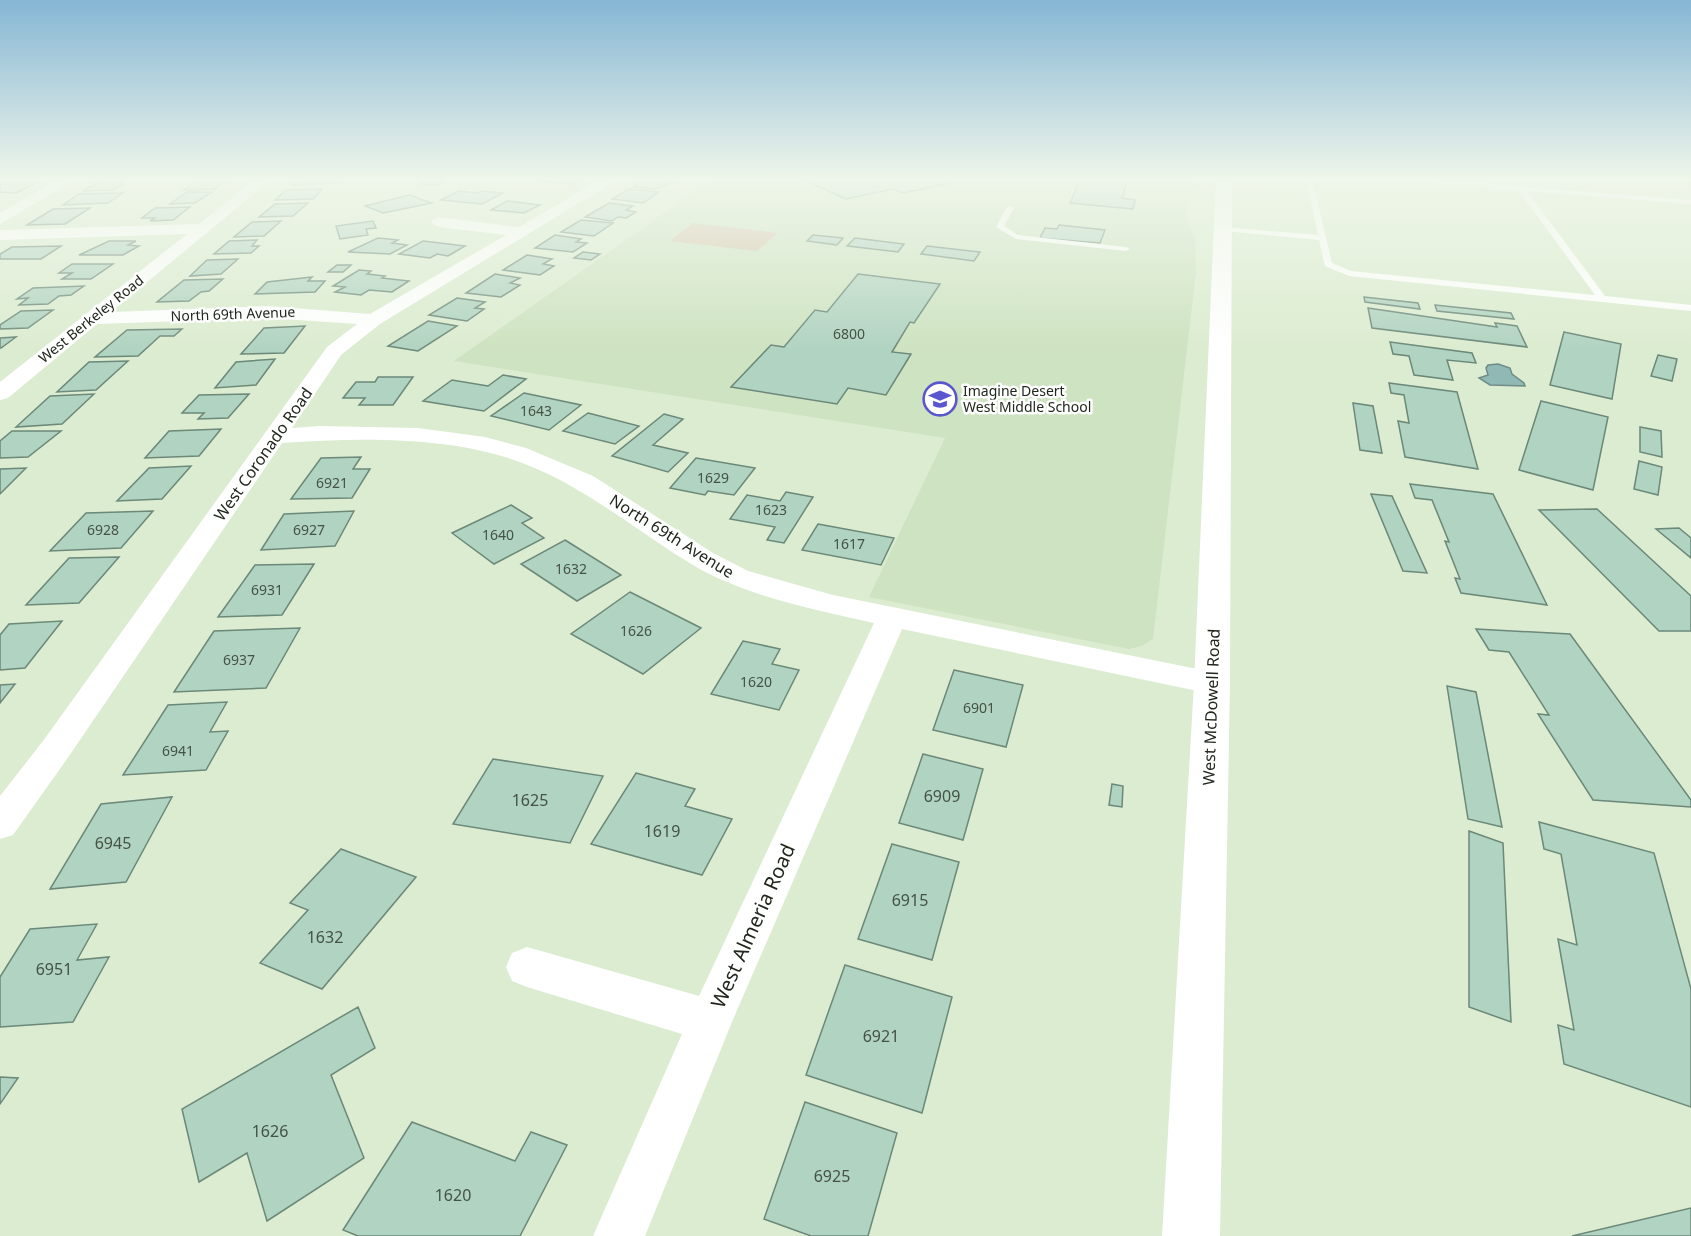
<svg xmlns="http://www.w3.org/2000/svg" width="1691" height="1236" viewBox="0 0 1691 1236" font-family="'Noto Sans',sans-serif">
<rect width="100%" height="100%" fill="#dcecd0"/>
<polygon fill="#cee3c1" points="714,178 1196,178 1186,217 1195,238 1196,272 1153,639 1142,646 1129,649 869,597 945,438 454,361"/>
<polygon fill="#d7c3ab" points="693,223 778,233 757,251 670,241"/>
<polygon fill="#90b8b5" stroke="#6f8c87" stroke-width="1.5" points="1498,364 1510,368 1512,374 1524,383 1525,386 1490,385 1479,378 1488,375 1486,368 1488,365"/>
<g fill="#b1d3c1" stroke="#6b8879" stroke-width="1.5">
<polygon points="200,178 229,178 215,189 184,190"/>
<polygon points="311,178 339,178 334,183 293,185 300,179"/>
<polygon points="430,178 449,178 438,185 421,184"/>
<polygon points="546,178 585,178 573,184 540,181"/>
<polygon points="647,178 673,178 667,182 673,182 656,189 633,187"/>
<polygon points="800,178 938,178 950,183 904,193 893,189 846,199"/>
<polygon points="1081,178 1128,178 1122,198 1135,200 1133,209 1070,203"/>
<polygon points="102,180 126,180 119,184 124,184 113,190 83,191"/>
<polygon points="0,184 34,184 16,193 0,192"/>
<polygon points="322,189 313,199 275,200 286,190"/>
<polygon points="629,189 659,192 643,203 612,199"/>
<polygon points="459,191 477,193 481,191 503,193 482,204 441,200"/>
<polygon points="187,192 212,192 195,203 170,204"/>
<polygon points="123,193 108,203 63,205 79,194"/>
<polygon points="409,195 432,203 383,213 365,206"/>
<polygon points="507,201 540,205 524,213 491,210"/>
<polygon points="308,203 293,216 259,217 275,204"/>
<polygon points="609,203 633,206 626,210 636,212 626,218 618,217 612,221 585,217"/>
<polygon points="190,207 173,220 150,221 155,218 142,218 155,208"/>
<polygon points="90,208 65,224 27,225 53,209"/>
<polygon points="581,220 613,223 594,236 561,232"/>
<polygon points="281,221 264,236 234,237 252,222"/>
<polygon points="373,221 376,228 366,229 368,235 340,239 336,226"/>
<polygon points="1059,225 1105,230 1100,243 1040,238 1045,228 1057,229"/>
<polygon points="555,235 581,239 576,242 587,243 573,252 535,248"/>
<polygon points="813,235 843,238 837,245 807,241"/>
<polygon points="378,238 398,240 392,243 407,245 390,254 348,252"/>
<polygon points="855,238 904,244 898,252 847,246"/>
<polygon points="257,240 252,246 259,246 251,253 214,254 229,241"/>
<polygon points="109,241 136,241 128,245 139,246 123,255 79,255"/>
<polygon points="423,241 465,246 448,256 437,254 430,258 399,254"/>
<polygon points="61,246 41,259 0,259 0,254 12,247"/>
<polygon points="927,246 980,252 974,261 921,254"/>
<polygon points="583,252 600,254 591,260 574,258"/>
<polygon points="527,255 552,259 543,264 554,266 540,275 503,270"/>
<polygon points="238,259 221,274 190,276 207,260"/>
<polygon points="72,264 113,264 91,279 62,279 72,273 59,273"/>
<polygon points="337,265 351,265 343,272 328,272"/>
<polygon points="359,270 371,271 367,274 385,276 382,278 409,281 392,292 369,290 361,295 335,292 345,287 333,286"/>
<polygon points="495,274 520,278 510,283 520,285 501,297 466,293"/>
<polygon points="858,274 940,284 914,323 910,322 892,352 911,354 886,395 848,388 837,404 731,387 771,345 784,347 815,310 827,312"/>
<polygon points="312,277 308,281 325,281 315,292 255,294 267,282"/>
<polygon points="223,279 209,291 201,292 189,301 157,302 184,280"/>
<polygon points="84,286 71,295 59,296 48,304 19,305 28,298 17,299 33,288"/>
<polygon points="1364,297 1418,303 1420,309 1365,302"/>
<polygon points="457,298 485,302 475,308 484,309 467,321 429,315"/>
<polygon points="1435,305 1511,313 1514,319 1437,311"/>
<polygon points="1368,308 1497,327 1495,323 1517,326 1527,347 1372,328"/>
<polygon points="53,310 28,328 0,329 0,325 21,311"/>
<polygon points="428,321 457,326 418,351 388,346"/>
<polygon points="305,326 284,353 241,354 264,328"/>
<polygon points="182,329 174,336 160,336 138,356 95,357 127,330"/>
<polygon points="1564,332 1621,344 1612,399 1550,385"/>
<polygon points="16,337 1,348 0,348 0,338"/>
<polygon points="1390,342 1472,353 1476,363 1447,360 1453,380 1414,375 1409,356 1393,354"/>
<polygon points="1658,355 1677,359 1672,381 1651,376"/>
<polygon points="275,359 256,385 215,388 236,362"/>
<polygon points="128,361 96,390 57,392 89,362"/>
<polygon points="503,375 526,379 484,411 423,401 452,380 488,386"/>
<polygon points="378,377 413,377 393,405 359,405 365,398 343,398 356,382 375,382"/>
<polygon points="1389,383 1457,392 1478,469 1405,457 1398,421 1409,423 1404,395 1391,393"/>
<polygon points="524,393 581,405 549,430 491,416"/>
<polygon points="94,394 62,424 16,427 50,396"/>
<polygon points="249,394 228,418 198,419 204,413 182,413 199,395"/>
<polygon points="1541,401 1608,417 1593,490 1519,470"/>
<polygon points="1353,403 1373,406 1382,453 1360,450"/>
<polygon points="588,413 639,426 615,444 563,431"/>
<polygon points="664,414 683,419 653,445 688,453 668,472 612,456"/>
<polygon points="1640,427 1661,431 1662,457 1640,452"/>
<polygon points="221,429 199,456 145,458 169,431"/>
<polygon points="12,431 61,431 28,457 0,458 0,441"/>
<polygon points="361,457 353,469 370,469 352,498 291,499 321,458"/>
<polygon points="696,458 755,468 734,495 708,491 705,495 670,488"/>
<polygon points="1639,461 1662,467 1658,495 1634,489"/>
<polygon points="191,466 162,499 117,501 149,468"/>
<polygon points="26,468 0,494 0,469"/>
<polygon points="1410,484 1493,494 1547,605 1461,593 1455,578 1460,579 1445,541 1449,542 1432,500 1415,498"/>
<polygon points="786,492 813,497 784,543 767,540 775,527 730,519 747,495 780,501"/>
<polygon points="1371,494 1392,496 1427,573 1403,571"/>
<polygon points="511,505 532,518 522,523 544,538 494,564 452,533"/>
<polygon points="1597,509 1691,596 1691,631 1659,631 1539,510"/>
<polygon points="153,511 121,548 50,551 86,513"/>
<polygon points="354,511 335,546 261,550 284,514"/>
<polygon points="818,524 894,538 881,565 802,550"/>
<polygon points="1679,528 1691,538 1691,558 1656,529"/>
<polygon points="565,540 621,575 577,601 521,564"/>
<polygon points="119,557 79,603 26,605 69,558"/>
<polygon points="314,564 282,615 218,617 255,565"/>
<polygon points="630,592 701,628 643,674 571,634"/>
<polygon points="62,621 25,668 0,670 0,635 9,624"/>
<polygon points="300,628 266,688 174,692 214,631"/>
<polygon points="1476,629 1570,634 1691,800 1691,807 1593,800 1538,714 1549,715 1509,652 1489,650"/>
<polygon points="743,641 780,649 772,664 799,670 779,710 711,694"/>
<polygon points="954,670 1023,685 1006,747 933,730"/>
<polygon points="15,684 0,703 0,685"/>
<polygon points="1447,686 1476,692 1502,827 1468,819"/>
<polygon points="227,702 210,732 228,731 206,770 123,775 168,705"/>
<polygon points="923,754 983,769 963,840 899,823"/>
<polygon points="493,759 603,776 570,843 453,824"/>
<polygon points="636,773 695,789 685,806 732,819 702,875 591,844"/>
<polygon points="1112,784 1123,786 1122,807 1109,805"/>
<polygon points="172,797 126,882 50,889 101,804"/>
<polygon points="1539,822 1654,853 1691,989 1691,1107 1564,1064 1558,1025 1574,1030 1558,939 1577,945 1561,854 1544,849"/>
<polygon points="1469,831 1503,843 1511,1022 1469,1007"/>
<polygon points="892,844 959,862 932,960 858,939"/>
<polygon points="341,849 416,877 322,989 260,963 308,910 290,903"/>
<polygon points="97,924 77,960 109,957 73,1022 0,1027 0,977 30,929"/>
<polygon points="845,965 952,997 922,1113 806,1075"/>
<polygon points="358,1007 375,1048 331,1075 364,1158 267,1221 247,1153 199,1182 182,1109"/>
<polygon points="0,1077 18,1078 0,1104"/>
<polygon points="805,1102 897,1133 868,1236 811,1236 764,1219"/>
<polygon points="412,1122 515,1161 531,1132 567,1145 520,1236 358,1236 343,1230"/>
<polygon points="1691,1208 1691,1236 1572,1236"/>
</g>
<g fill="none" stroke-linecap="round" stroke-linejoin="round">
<g fill="#fff" fill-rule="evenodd">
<polygon points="1306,178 1312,178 1332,263 1351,271 1595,295 1519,191 1383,178 1412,178 1516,186 1519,183 1524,187 1691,200 1691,204 1527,191 1605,296 1691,305 1691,311 1349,276 1325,266 1319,240 1223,231 1219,229 1223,227 1318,235"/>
<polygon points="1010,206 1014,208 1004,226 1018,235 1126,247 1130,249 1126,251 1016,239 996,227 1006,208"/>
</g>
<g fill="#fff" fill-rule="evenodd">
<polygon points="61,178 78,178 0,224 0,213"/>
<path d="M257,178h16l-162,134 157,-6 102,8 136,-79 -67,-8 -5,-2 -3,-3 3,-3 5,-2 80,10 84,-49h17l-240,146 -39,31 -49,73 28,-2 98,2 67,9 41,11 67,28 120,77 35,18 85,24 379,77 11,3 5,8 -5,8 -11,3 -310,-65 -170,393 -87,214h-52l89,-202 -155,-47 -15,-6 -6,-14 6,-14 15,-6 172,49 175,-373c-59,-13 -129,-27 -181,-58 -62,-37 -115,-85 -185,-107 -68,-22 -155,-20 -226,-15l-215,316 -54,76 -13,4v-43l43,-55 284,-394 30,-23 -89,-6 -171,6 -89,74 -8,2v-18l187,-148 -187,6v-10l199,-6z"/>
</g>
<polygon fill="#fff" fill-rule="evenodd" points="1216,178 1232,178 1230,683 1220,1236 1162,1236 1194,683"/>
</g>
<linearGradient id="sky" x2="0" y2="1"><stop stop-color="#85b6d4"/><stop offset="0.51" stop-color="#eff6ea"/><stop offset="1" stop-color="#eff6ea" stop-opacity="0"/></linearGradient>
<rect width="1691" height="351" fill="url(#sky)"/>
<defs>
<g id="school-ring" transform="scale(1.725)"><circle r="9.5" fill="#fff" stroke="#5956ce" stroke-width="1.5"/><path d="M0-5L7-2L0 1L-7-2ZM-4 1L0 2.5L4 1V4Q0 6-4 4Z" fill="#5956ce"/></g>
</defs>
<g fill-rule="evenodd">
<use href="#school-ring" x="940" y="399"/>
</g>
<g text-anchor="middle" stroke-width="5" stroke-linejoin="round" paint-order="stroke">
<g font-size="14" fill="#21271d" stroke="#fff">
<text transform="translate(233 314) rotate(-2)" y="5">North 69th Avenue</text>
<text transform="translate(91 319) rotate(-39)" y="5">West Berkeley Road</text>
</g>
<g font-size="14" fill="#455246">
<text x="849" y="339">6800</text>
<text x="536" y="416">1643</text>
<text x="713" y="483">1629</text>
<text x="332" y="488">6921</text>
<text x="771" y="515">1623</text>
<text x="103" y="535">6928</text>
<text x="309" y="535">6927</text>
<text x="498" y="540">1640</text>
<text x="849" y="549">1617</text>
<text x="571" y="574">1632</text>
<text x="267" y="595">6931</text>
<text x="636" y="636">1626</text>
<text x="239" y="665">6937</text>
<text x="756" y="687">1620</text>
<text x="979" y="713">6901</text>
<text x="178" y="756">6941</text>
</g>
<g font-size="14" fill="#21271d" stroke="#fff" text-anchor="start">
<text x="963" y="396">Imagine Desert<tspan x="963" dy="16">West Middle School</tspan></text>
</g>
<g font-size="16" fill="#21271d" stroke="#fff">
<text transform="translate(263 454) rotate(-55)" y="6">West Coronado Road</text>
<text transform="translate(672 536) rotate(32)" y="6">North 69th Avenue</text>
<text transform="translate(1211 707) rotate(-88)" y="6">West McDowell Road</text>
</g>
<g font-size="16" fill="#455246">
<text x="942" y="802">6909</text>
<text x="530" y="806">1625</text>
<text x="662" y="837">1619</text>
<text x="113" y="849">6945</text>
<text x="910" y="906">6915</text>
<text x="325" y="943">1632</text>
<text x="54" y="975">6951</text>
<text x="881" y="1042">6921</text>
<text x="270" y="1137">1626</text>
<text x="832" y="1182">6925</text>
<text x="453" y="1201">1620</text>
</g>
<g font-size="20" fill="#21271d" stroke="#fff">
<text transform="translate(753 926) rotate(-66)" y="7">West Almeria Road</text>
</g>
</g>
</svg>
